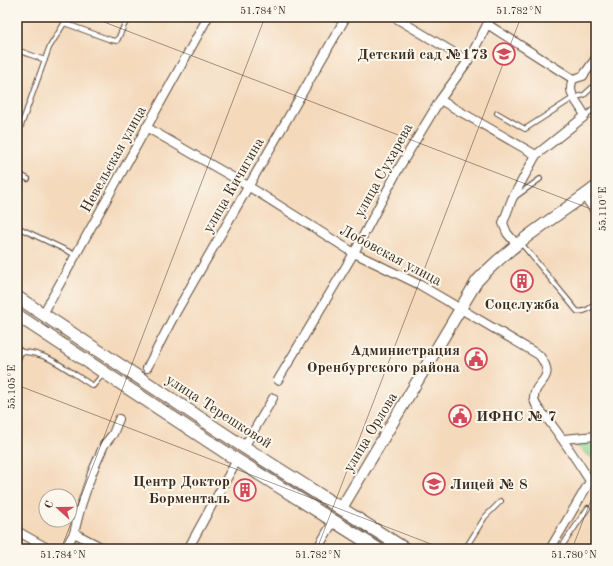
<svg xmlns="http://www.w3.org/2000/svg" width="613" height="566" viewBox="0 0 613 566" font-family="'Old Standard TT',serif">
<rect width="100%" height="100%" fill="#fbf7ec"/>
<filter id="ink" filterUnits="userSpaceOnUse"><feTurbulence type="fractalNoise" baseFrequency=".025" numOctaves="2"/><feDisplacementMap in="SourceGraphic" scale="8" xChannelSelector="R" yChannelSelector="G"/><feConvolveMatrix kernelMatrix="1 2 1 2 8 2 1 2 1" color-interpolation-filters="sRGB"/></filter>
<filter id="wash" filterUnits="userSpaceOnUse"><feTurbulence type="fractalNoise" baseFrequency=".012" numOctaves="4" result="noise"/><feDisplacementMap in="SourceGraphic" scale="16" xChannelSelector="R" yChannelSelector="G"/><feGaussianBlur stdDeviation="0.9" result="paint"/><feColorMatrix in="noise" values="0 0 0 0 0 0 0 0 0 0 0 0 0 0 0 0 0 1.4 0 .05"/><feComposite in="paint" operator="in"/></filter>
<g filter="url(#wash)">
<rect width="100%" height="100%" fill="#f4d9bb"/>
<polygon fill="#8dd894" stroke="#648159" points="596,442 595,460 573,443"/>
</g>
<g filter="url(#ink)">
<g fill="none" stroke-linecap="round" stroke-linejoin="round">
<g stroke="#574436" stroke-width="6">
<g id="lane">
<polyline points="64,23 111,40 117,41 128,17"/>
<polyline points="17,50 45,60"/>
<polyline points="497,113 525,129 573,98 584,95 596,84"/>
<polyline points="585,116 596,107"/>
<polyline points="17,137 49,48 68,17"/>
<polyline points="17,173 28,179"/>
<polyline points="515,197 540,179"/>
<polyline points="17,227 76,255"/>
<path d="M521,243l56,68c8,2 13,-3 19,-8"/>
<path d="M19,352c27,-2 52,21 74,34l10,-12"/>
<polyline points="465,549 485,517 501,501"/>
<polyline points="560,549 588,508"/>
</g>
</g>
<g stroke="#574436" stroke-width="10">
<g id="street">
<polyline points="394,17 468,61"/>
<polyline points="487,24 573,79"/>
<polyline points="573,79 583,76 596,58"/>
<polyline points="440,100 536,155"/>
<path d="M146,127l102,59 106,67 66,32 119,70c20,26 -6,25 -5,44 1,7 7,13 12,18 16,21 30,42 44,64"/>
<polyline points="584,196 596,212"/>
<path d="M517,245l-10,-12 -4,-10 9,-24 24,-44 49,-39c-6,-14 -19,-21 -12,-37"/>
<polyline points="43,314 208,17"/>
<polyline points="17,357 19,352"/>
<polyline points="147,368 175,314 346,17"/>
<polyline points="278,380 354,253 399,168 440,100 468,61 491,17"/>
<polyline points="563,439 596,436"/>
<polyline points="244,447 273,398"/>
<polyline points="216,498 237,460"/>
<polyline points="17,531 49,549"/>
<polyline points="74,533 105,549"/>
<polyline points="65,549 74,533 81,506 92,473 104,445 113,434 119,419"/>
<polyline points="188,549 212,505"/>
<polyline points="317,549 333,522"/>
<polyline points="550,549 596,471"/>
</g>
</g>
<g stroke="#574436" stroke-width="13">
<path id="secondary" d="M341,509l136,-228c34,-37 79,-64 119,-94"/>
</g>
<g stroke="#574436" stroke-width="14">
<g id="primary">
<polyline points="17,297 244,447 405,549"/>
<polyline points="17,315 237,460 378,549"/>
</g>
</g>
<use href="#lane" stroke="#fff" stroke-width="4"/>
<use href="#street" stroke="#fff" stroke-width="8"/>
<use href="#secondary" stroke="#fff" stroke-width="11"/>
<use href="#primary" stroke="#fff" stroke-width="12"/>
</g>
</g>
<path fill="none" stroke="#3b2a1e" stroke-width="1" stroke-opacity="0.45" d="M91,17l505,194M17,385l427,164M61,549l204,-532M317,549l204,-532M572,549l24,-62"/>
<defs>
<g id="school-ring" transform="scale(1.15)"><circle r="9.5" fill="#fbf7ec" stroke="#d1495b" stroke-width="1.5"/><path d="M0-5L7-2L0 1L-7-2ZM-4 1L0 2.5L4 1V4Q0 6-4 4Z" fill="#d1495b"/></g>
<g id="building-ring" transform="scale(1.15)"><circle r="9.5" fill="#fbf7ec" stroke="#d1495b" stroke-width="1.5"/><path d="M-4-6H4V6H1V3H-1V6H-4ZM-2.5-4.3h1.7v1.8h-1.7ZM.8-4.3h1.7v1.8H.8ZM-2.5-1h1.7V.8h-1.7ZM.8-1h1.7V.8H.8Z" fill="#d1495b"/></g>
<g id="civic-ring" transform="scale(1.15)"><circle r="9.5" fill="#fbf7ec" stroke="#d1495b" stroke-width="1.5"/><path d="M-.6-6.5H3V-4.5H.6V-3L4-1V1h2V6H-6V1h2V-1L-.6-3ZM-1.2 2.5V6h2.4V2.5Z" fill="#d1495b"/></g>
</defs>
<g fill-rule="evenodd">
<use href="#school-ring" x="504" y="54"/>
<use href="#building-ring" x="522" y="281"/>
<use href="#civic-ring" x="476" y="359"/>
<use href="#civic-ring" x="460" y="416"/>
<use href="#school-ring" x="434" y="484"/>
<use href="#building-ring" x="245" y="490"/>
</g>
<g text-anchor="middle" stroke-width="4" stroke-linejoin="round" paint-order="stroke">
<g font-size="15" font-weight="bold" fill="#3b2a1e" stroke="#fbf7ec" text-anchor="end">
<text x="488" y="59">Детский сад №173</text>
<text x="522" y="309" text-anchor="middle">Соцслужба</text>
<text x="460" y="355">Администрация<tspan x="460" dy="17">Оренбургского района</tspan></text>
<text x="476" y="421" text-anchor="start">ИФНС № 7</text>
<text x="230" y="486">Центр Доктор<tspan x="230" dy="17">Борменталь</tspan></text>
<text x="450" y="489" text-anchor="start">Лицей № 8</text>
</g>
<g font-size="15" fill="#3b2a1e" stroke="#fbf7ec">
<text transform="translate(113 159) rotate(-61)" y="5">Невельская улица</text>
<text transform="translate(383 170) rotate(-61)" y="5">улица Сухарева</text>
<text transform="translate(233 185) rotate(-60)" y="5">улица Кичигина</text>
<text transform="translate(391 255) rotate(28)" y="5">Лобовская улица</text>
<text transform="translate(219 411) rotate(33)" y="5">улица Терешковой</text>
<text transform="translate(370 432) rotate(-59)" y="5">улица Орлова</text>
</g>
</g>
<rect width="613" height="566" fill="none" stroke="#fbf7ec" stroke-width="44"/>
<g transform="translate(58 508) rotate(291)"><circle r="19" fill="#fbf7ec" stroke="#aea59a"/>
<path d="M0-3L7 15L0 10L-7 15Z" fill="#d1495b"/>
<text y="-6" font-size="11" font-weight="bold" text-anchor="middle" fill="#3b2a1e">С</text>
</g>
<rect x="22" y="22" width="569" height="522" fill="none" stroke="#3b2a1e" stroke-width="1.5"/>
<g font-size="10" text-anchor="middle" fill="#3b2a1e">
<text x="263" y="14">51.784°N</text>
<text x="519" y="14">51.782°N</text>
<text transform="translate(602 209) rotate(-90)" y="4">55.110°E</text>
<text transform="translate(11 387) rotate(-90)" y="4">55.105°E</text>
<text x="63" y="558">51.784°N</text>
<text x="318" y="558">51.782°N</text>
<text x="574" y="558">51.780°N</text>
</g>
</svg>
